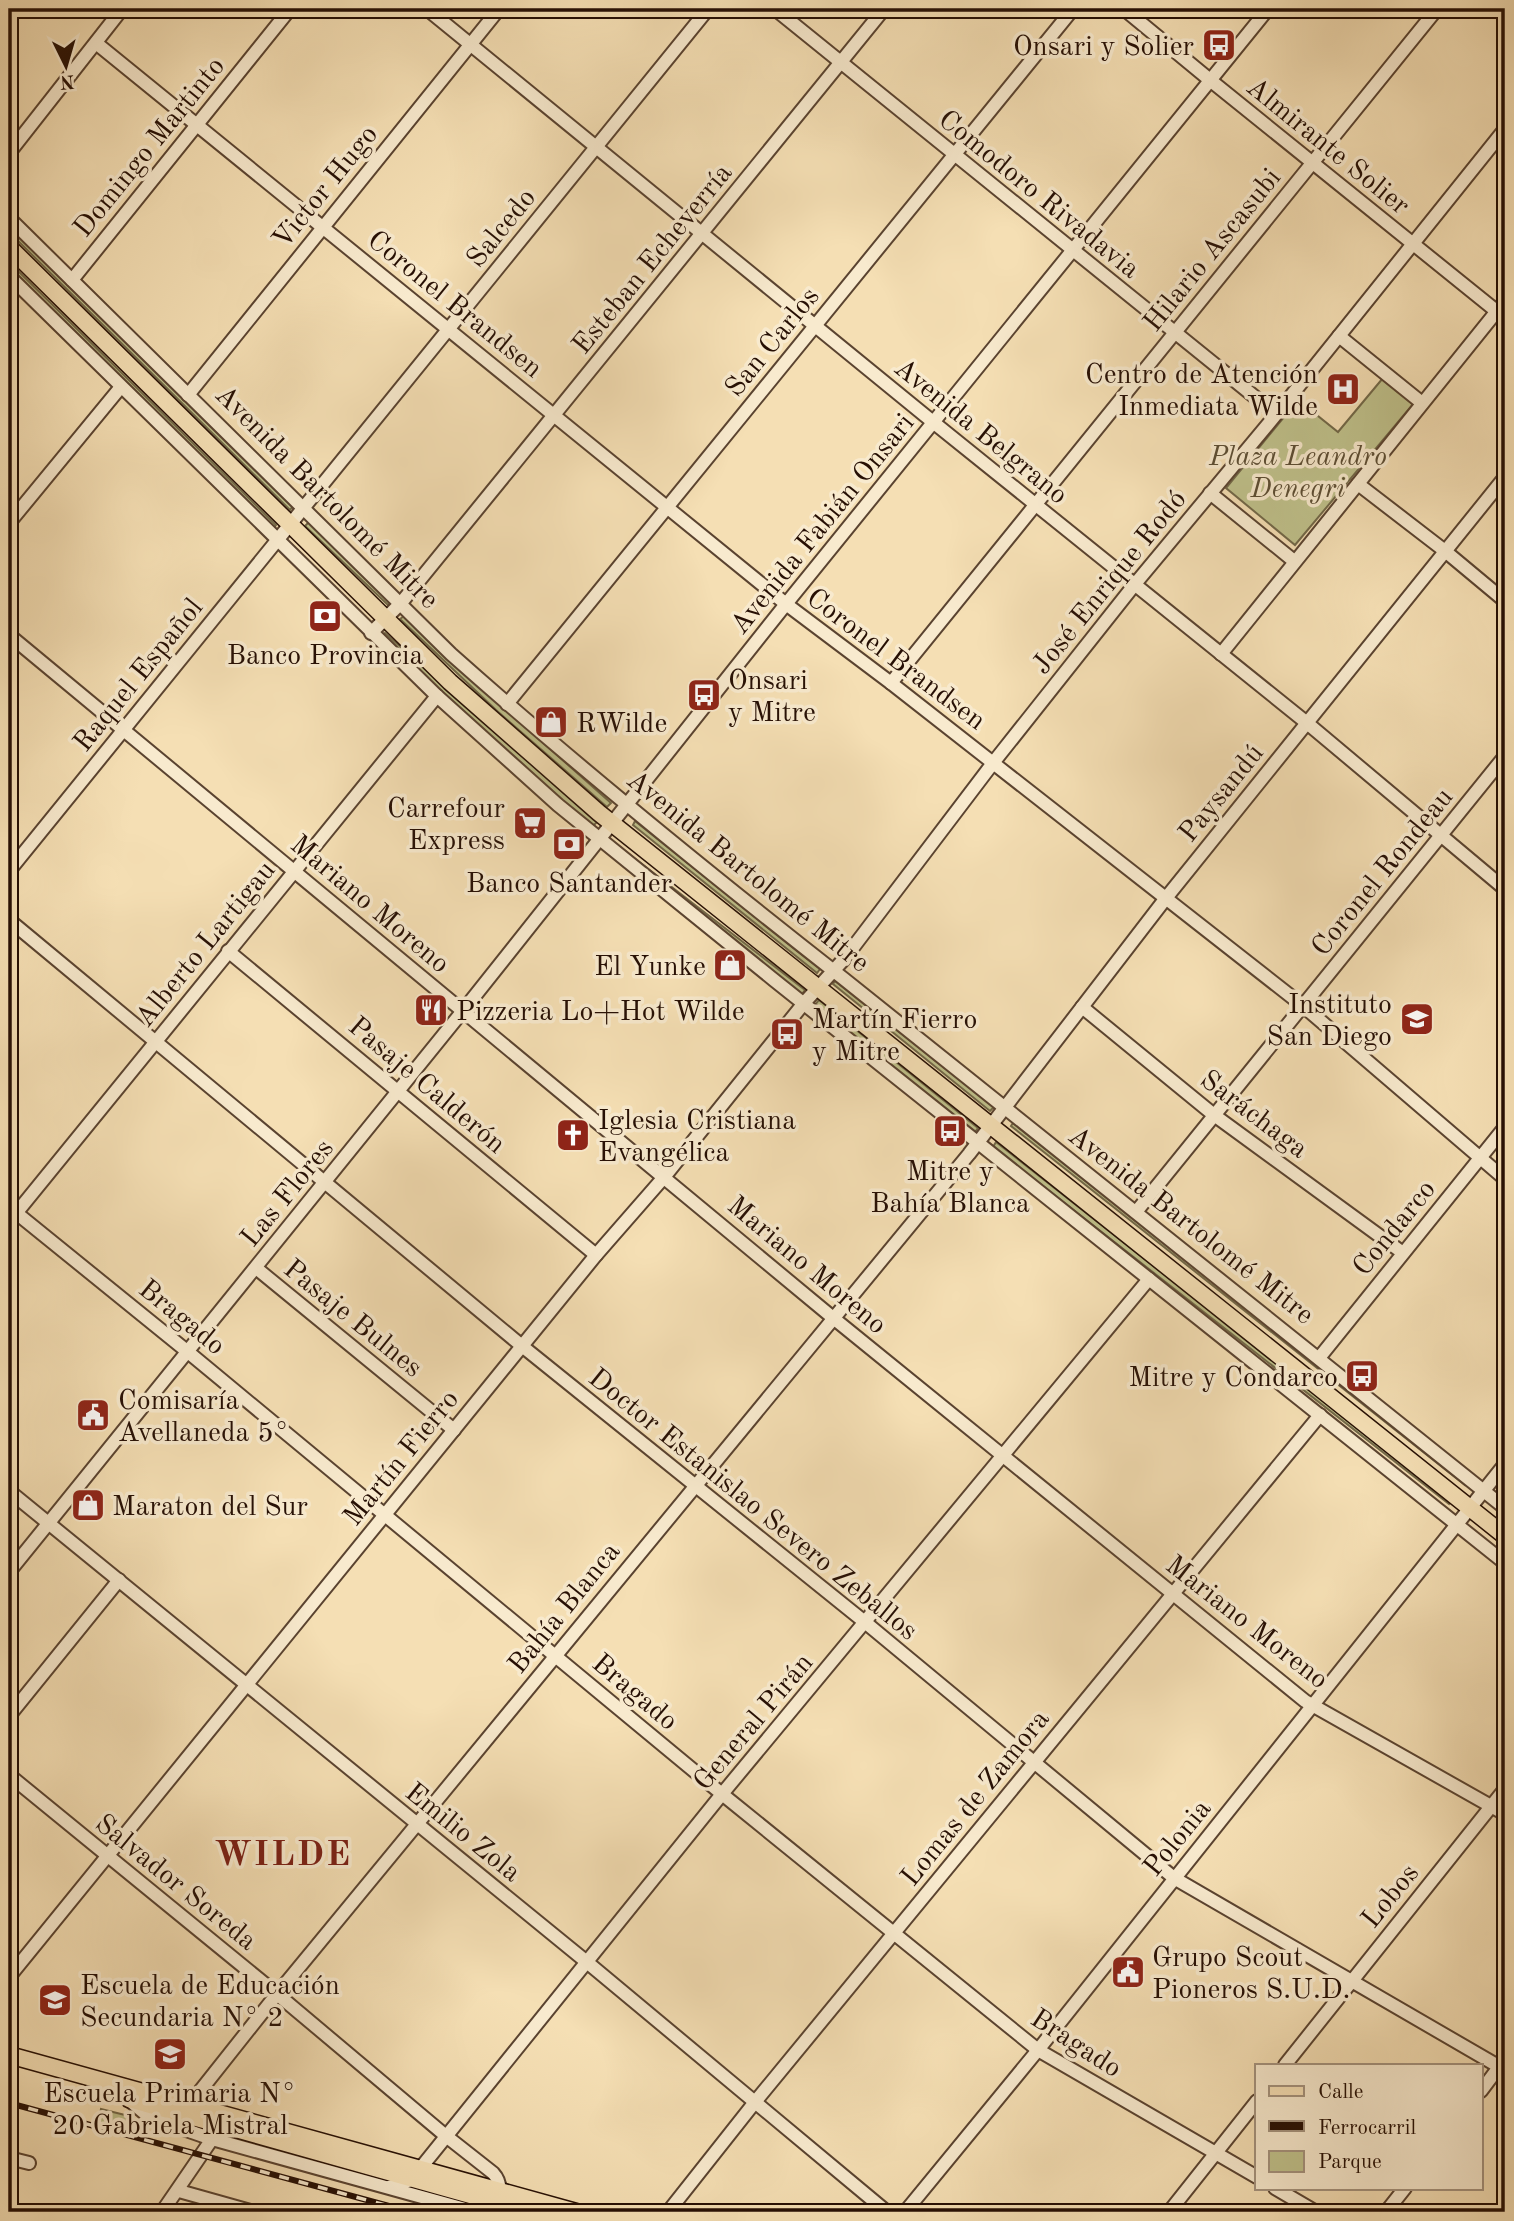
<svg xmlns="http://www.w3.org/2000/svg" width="1514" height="2221" viewBox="0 0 1514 2221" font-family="'Old Standard TT',serif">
<rect width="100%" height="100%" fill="#f5dfb4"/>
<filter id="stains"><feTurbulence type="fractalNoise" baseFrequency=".00286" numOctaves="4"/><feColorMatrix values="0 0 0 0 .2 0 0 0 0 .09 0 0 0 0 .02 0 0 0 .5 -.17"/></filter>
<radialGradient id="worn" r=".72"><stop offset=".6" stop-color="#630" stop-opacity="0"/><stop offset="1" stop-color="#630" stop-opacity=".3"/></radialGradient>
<g fill="#bfc18b" stroke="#726848" stroke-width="2">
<polygon points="9,227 293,506 290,510 9,232"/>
<polygon points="9,262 276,525 273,529 9,268"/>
<polygon points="1383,378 1414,403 1295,545 1226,488 1298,400 1338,432"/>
<polygon points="309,522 391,603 388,605 305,526"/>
<polygon points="404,616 451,661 611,803 607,807 496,710 400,619"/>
<polygon points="385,633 597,822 592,827 442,694 382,637"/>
<polygon points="635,821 820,969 817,973 633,825"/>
<polygon points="616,844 805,990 802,994 613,847"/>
<polygon points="835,981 994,1107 990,1111 833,984"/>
<polygon points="819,1000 978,1128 975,1132 815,1005"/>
<polygon points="1013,1123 1468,1481 1465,1485 1011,1126"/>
<polygon points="996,1142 1451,1500 1449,1504 993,1147"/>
<polygon points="101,2109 129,2116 125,2131 98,2124"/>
</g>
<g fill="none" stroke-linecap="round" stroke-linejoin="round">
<g stroke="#5a4330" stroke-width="16">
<g id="minor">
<polyline points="427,9 933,422 1307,723 1505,889"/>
<polyline points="775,9 1276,414"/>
<polyline points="1124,9 1210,80 1505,318"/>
<polyline points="96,43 786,604 891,683 1302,1005 1505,1179"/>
<polyline points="9,153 122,9"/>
<path d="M9,218l442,436c127,113 259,220 393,325l661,529"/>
<polyline points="9,276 437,696 558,805 774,980 1505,1563"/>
<polyline points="72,280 290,9"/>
<polyline points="1339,336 1422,403"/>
<polyline points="188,395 499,9"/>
<polyline points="1358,484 1445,551 1505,601"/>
<polyline points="1210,493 1294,561"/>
<polyline points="9,523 120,388"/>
<polyline points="371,633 401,603 884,9"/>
<polyline points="9,635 832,1317 1305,1701 1505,1814"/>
<polyline points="1221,654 1505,301"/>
<polyline points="891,683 1437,9"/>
<polyline points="507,704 1073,9"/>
<polyline points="9,871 708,9"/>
<polyline points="9,920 522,1346 866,1623 1174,1878 1505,2070"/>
<polyline points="228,951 596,1255"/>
<polyline points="1082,1007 1214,1115 1403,1253"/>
<polyline points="9,1207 188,1352 722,1794 1038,2050 1257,2177"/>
<polyline points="1136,1212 1505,756"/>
<polyline points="9,1222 437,696"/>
<polyline points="256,1268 454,1430"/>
<polyline points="1319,1358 1505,1127"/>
<polyline points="9,1491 588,1963 887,2212"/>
<polyline points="9,1572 462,1012 786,604 1268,9"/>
<polyline points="9,1716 119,1580"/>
<path d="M9,1775l268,219 169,142 47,37c11,12 7,30 -6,39"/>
<polyline points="9,1977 596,1255 665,1176 804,1003 845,958 993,763 1135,584 1274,417 1505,129"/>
<polyline points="1285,2065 1505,1789"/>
<polyline points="1481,2091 1505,2059"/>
<polyline points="129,2100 149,2117 212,2139 476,2212"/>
<polyline points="189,2105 277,1994 969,1154 1166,898 1505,477"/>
<polyline points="9,2158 29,2163"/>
<polyline points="389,2187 411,2180 722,1794 1149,1279"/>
<polyline points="1275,2188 1316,2212"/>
<polyline points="179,2191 254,2212"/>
<polyline points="162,2212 212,2139"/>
<polyline points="668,2212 755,2102 1320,1415"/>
<polyline points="905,2212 1038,2050 1505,1464"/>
<polyline points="1169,2212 1257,2101"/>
<polyline points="1386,2212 1405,2188"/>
</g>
</g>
<g stroke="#260f04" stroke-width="19">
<g id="major">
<polyline points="9,247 450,682 599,813 1505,1536"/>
<polyline points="9,2055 576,2212"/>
<polyline points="129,2099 531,2212"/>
</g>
</g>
<use href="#minor" stroke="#f8eace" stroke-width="12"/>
<use href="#major" stroke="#f5dfb4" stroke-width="16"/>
<g stroke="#260f04" stroke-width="6">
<polyline id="rail" points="9,2103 411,2212"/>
</g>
<use href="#rail" stroke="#f8eace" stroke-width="3.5" stroke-dasharray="10" stroke-linecap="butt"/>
</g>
<defs>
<g id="bus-square" transform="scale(1.75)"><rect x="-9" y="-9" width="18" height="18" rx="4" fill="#8f2418" stroke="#f8eace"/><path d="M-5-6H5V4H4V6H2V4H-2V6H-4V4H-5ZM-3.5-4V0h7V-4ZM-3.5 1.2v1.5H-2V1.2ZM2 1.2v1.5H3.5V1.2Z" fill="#fff"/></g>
<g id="hospital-square" transform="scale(1.75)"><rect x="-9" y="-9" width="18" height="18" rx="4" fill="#8f2418" stroke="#f8eace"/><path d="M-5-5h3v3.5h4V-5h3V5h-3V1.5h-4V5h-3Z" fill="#fff"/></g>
<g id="bank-square" transform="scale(1.75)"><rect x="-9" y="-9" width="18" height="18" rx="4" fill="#8f2418" stroke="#f8eace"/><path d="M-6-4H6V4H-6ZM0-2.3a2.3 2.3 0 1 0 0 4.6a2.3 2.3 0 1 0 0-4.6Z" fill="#fff"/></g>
<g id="shop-square" transform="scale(1.75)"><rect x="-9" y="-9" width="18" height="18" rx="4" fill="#8f2418" stroke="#f8eace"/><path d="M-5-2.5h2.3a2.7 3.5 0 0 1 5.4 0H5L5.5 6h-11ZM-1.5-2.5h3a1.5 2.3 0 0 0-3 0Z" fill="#fff"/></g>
<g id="supermarket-square" transform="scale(1.75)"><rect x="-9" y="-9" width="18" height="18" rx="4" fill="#8f2418" stroke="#f8eace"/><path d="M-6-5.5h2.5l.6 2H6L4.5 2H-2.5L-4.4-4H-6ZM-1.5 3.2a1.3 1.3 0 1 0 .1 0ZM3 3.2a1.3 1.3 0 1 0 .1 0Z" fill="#fff"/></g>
<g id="restaurant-square" transform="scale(1.75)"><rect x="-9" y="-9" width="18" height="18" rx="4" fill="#8f2418" stroke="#f8eace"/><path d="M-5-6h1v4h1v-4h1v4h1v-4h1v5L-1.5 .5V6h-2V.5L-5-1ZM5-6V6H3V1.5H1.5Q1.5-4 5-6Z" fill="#fff"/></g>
<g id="school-square" transform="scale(1.75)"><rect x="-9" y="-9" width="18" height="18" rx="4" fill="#8f2418" stroke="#f8eace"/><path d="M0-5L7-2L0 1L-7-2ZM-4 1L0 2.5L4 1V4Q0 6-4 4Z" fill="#fff"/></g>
<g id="church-square" transform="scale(1.75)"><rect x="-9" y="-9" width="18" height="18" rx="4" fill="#8f2418" stroke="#f8eace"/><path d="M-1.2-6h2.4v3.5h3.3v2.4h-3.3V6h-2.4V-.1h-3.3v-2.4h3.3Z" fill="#fff"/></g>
<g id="civic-square" transform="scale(1.75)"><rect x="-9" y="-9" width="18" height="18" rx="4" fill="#8f2418" stroke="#f8eace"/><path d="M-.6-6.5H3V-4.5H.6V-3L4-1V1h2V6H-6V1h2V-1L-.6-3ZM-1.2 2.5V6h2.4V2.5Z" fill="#fff"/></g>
</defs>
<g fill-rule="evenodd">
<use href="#bus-square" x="1219" y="45"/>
<use href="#hospital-square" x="1343" y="389"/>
<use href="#bank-square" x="325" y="616"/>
<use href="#bus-square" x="704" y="695"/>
<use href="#shop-square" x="551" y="722"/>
<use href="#supermarket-square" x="530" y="823"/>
<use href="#bank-square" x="569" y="844"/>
<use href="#shop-square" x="730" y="965"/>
<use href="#restaurant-square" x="431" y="1010"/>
<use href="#school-square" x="1417" y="1019"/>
<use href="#bus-square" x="787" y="1034"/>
<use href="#bus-square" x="950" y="1131"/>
<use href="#church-square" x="573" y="1135"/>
<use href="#bus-square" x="1362" y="1376"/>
<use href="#civic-square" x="93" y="1415"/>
<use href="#shop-square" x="88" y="1505"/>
<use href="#civic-square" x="1128" y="1972"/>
<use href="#school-square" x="55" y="2000"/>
<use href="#school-square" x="170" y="2054"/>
</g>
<g text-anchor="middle" stroke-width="7" stroke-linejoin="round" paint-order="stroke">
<g font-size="28" fill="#260f04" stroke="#f8eace" text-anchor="start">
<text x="1194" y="55" text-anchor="end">Onsari y Solier</text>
<text x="1318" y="383" text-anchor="end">Centro de Atención<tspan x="1318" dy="32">Inmediata Wilde</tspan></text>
<text x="325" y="664" text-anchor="middle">Banco Provincia</text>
<text x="728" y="689">Onsari<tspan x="728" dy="32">y Mitre</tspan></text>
<text x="576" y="732">RWilde</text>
<text x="505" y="817" text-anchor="end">Carrefour<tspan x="505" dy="32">Express</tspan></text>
<text x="569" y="892" text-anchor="middle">Banco Santander</text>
<text x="706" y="975" text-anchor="end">El Yunke</text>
<text x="1392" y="1013" text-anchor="end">Instituto<tspan x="1392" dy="32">San Diego</tspan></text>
<text x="456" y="1020">Pizzeria Lo+Hot Wilde</text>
<text x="812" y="1028">Martín Fierro<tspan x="812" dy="32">y Mitre</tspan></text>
<text x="598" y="1129">Iglesia Cristiana<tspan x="598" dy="32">Evangélica</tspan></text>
<text x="950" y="1180" text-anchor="middle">Mitre y<tspan x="950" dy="32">Bahía Blanca</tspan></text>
<text x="1338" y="1386" text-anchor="end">Mitre y Condarco</text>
<text x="118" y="1409">Comisaría<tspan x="118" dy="32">Avellaneda 5°</tspan></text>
<text x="112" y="1515">Maraton del Sur</text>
<text x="1152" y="1966">Grupo Scout<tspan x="1152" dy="32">Pioneros S.U.D.</tspan></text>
<text x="80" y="1994">Escuela de Educación<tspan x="80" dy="32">Secundaria N° 2</tspan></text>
<text x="170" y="2102" text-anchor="middle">Escuela Primaria N°<tspan x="170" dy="32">20 Gabriela Mistral</tspan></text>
</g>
<g font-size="28" fill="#260f04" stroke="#f8eace">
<text transform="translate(1329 145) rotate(39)" y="10">Almirante Solier</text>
<text transform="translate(148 146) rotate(-51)" y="10">Domingo Martinto</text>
<text transform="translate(324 186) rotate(-51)" y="10">Victor Hugo</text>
<text transform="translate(1040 193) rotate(39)" y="10">Comodoro Rivadavia</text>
<text transform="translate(500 227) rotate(-51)" y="10">Salcedo</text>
<text transform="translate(1211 249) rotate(-51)" y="10">Hilario Ascasubi</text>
<text transform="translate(651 258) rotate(-51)" y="10">Esteban Echeverría</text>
<text transform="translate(456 303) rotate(39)" y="10">Coronel Brandsen</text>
<text transform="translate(771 341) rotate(-51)" y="10">San Carlos</text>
<text transform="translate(982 430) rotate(39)" y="10">Avenida Belgrano</text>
<text transform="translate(328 496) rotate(45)" y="10">Avenida Bartolomé Mitre</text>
<text transform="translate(821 523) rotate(-51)" y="10">Avenida Fabián Onsari</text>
<text transform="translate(1108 581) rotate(-51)" y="10">José Enrique Rodó</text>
<text transform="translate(897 658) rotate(37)" y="10">Coronel Brandsen</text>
<text transform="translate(137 674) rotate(-51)" y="10">Raquel Español</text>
<text transform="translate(1220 792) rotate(-51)" y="10">Paysandú</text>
<text transform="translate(749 870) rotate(39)" y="10">Avenida Bartolomé Mitre</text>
<text transform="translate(1381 871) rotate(-51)" y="10">Coronel Rondeau</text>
<text transform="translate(371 903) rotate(40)" y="10">Mariano Moreno</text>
<text transform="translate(204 943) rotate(-51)" y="10">Alberto Lartigau</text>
<text transform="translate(428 1084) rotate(40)" y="10">Pasaje Calderón</text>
<text transform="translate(1255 1113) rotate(37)" y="10">Saráchaga</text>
<text transform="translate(286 1192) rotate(-51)" y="10">Las Flores</text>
<text transform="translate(1192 1224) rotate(38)" y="10">Avenida Bartolomé Mitre</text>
<text transform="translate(1393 1227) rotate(-51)" y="10">Condarco</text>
<text transform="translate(808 1264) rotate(40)" y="10">Mariano Moreno</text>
<text transform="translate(183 1316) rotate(39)" y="10">Bragado</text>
<text transform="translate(354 1317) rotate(39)" y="10">Pasaje Bulnes</text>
<text transform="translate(400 1457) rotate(-51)" y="10">Martín Fierro</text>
<text transform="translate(754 1503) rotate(39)" y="10">Doctor Estanislao Severo Zeballos</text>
<text transform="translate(563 1607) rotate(-51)" y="10">Bahía Blanca</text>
<text transform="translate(1248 1621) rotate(38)" y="10">Mariano Moreno</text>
<text transform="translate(636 1691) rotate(40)" y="10">Bragado</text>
<text transform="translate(752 1721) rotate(-50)" y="10">General Pirán</text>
<text transform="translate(974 1797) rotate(-51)" y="10">Lomas de Zamora</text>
<text transform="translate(464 1831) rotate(39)" y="10">Emilio Zola</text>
<text transform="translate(1176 1837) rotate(-51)" y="10">Polonia</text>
<text transform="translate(177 1881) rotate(39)" y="10">Salvador Soreda</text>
<text transform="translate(1389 1895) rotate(-51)" y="10">Lobos</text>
<text transform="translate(1077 2042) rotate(33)" y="10">Bragado</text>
</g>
<g font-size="28" font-style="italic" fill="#5c4d33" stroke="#f8eace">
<text x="1298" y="465">Plaza Leandro<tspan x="1298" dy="32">Denegri</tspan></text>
</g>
<g font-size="35" font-weight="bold" letter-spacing="2" fill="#7a1f14" stroke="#f8eace">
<text x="283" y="1865">WILDE</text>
</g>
</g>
<rect width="1514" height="2221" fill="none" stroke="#f5dfb4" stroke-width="35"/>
<rect x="10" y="10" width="1493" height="2200" fill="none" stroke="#260f04" stroke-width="3.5"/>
<rect x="18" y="18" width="1479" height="2186" fill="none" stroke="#260f04" stroke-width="2"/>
<rect x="1255" y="2064" width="228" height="126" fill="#f8eace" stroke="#a4927d" stroke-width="2"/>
<rect x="1269" y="2086" width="35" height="10" fill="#f5dfb4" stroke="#a4927d" stroke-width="2"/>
<text x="1318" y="2098" font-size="21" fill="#260f04">Calle</text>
<rect x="1269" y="2121" width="35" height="10" fill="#260f04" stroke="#a4927d" stroke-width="2"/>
<text x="1318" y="2134" font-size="21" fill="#260f04">Ferrocarril</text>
<rect x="1269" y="2151" width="35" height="21" fill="#bfc18b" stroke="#a4927d" stroke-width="2"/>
<text x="1318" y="2168" font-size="21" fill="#260f04">Parque</text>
<g transform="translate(66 66) rotate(175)" stroke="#f8eace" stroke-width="5" paint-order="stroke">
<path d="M0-5L12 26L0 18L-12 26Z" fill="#260f04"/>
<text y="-10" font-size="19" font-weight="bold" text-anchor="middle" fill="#260f04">N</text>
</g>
<rect width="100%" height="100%" filter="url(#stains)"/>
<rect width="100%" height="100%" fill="url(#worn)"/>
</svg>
